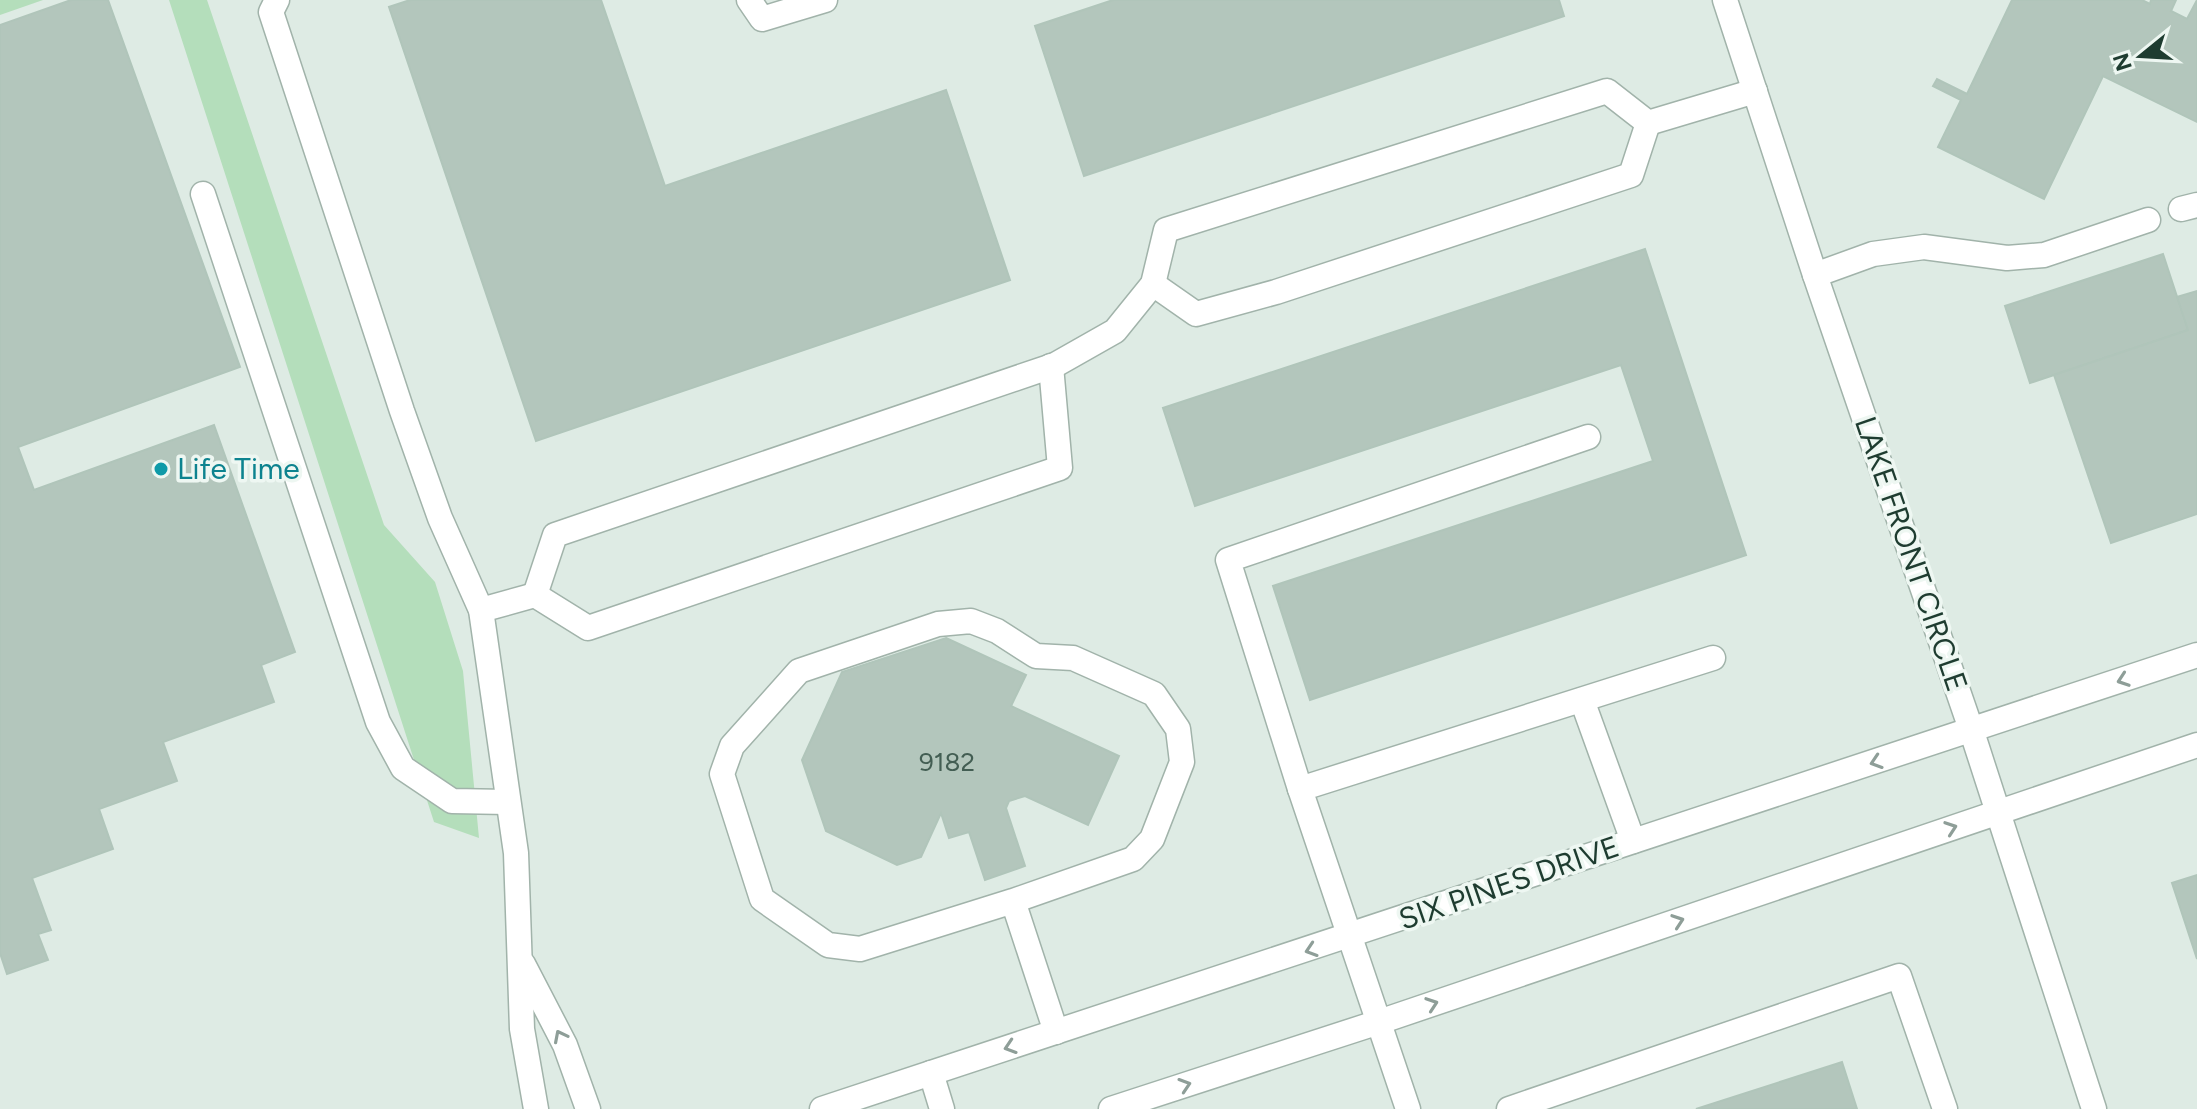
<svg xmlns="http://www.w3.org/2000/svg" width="2197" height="1109" viewBox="0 0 2197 1109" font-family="Figtree,sans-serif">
<rect width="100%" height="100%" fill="#deebe4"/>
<g fill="#b4debb">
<polygon points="0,0 43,0 0,15"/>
<polygon points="169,0 207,0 384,525 435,582 463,671 479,838 434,822"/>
</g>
<g fill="#b3c6bc" stroke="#b0c5ba" stroke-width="2">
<polygon points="71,0 108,0 240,367 18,447 34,490 214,425 295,652 261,665 274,702 163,742 177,781 99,809 113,849 32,878 51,930 38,934 48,960 7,974 0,953 0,25"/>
<polygon points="410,0 601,0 665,186 946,90 1010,280 536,441 389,7"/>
<polygon points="1113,0 1559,0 1564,16 1084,176 1035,26"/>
<polygon points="2012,0 2142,0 2150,4 2151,0 2176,0 2171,11 2187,19 2197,0 2197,122 2103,76 2044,199 1938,147 1961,100 1933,86 1937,79 1967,94"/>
<polygon points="1645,249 1746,555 1310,700 1273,586 1653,461 1621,365 1195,506 1163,408"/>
<polygon points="2163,254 2188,330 2030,383 2005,306"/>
<polygon points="2197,291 2197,514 2111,543 2054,375 2188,330 2177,297"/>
<polygon points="946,638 1026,675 1011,706 1119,756 1088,825 1025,796 1009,801 1006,808 1025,866 985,880 969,832 949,838 941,813 921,857 897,865 826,831 802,760 842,672"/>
<polygon points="2197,875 2197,959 2172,883"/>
<polygon points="1842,1062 1857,1109 1696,1109"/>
</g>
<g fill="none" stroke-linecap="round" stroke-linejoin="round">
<g stroke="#a1b3aa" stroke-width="27">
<g id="minor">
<polyline points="277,0 271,12 402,411 440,518 481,610 516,853 522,1029 536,1109"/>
<polyline points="749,0 762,19 825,0"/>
<polyline points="1725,0 1815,275 1972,732 2094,1109"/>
<polyline points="1648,123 1755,91"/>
<polyline points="203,194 378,722 403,768 452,801 508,802"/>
<polyline points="2181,209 2197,205"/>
<polyline points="1815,275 1873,254 1924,247 2007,258 2044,255 2148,220"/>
<polyline points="1153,284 1196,314 1276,292 1631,175 1648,123"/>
<polyline points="535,595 555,535 1055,365 1115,331 1153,284 1166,230 1607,91 1648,123"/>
<polyline points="481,610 535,595 588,628 1060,468 1051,366"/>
<polyline points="1582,700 1633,841"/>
<polyline points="1300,789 1228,560 1588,437"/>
<polyline points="1013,901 860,949 828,945 762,899 722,774 732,746 799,671 938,624 971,621 997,631 1036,656 1073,658 1154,694 1178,729 1182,762 1152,839 1133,859 1013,901 1056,1032"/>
<polyline points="523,964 565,1045 588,1109"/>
<polyline points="931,1073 942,1109"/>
<polyline points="822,1109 2197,655"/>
<polyline points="1111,1109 1379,1022 2197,745"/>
<polyline points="1408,1109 1300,789 1713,658"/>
<polyline points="1509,1109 1899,976 1945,1109"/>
</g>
</g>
<use href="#minor" stroke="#fff" stroke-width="24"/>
</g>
<defs><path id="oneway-chevron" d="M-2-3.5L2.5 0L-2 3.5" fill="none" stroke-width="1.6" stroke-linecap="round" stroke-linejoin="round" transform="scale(2)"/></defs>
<g stroke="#8e9e98">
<use href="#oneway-chevron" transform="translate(2123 680) rotate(161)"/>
<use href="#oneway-chevron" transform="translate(1876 762) rotate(162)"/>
<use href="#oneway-chevron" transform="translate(1951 828) rotate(-19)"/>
<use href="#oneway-chevron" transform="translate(1678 921) rotate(-19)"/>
<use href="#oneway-chevron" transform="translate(1311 950) rotate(162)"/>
<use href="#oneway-chevron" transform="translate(1432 1004) rotate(-19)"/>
<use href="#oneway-chevron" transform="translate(560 1036) rotate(-117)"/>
<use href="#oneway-chevron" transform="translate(1010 1047) rotate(162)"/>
<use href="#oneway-chevron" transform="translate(1185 1085) rotate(-18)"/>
</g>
<circle fill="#0f9aa8" stroke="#eef7f2" stroke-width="3" cx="161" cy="469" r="8"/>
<g text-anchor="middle" stroke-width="7" stroke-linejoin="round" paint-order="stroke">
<g font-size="26" fill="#435e53">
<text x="947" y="771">9182</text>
</g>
<g font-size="30" fill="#0d838f" stroke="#eef7f2" text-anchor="start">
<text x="177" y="479">Life Time</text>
</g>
<g font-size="30" fill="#1e3c30" stroke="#eef7f2">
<text transform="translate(1911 554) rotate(71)" y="10">LAKE FRONT CIRCLE</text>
<text transform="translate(1509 883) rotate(-19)" y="10">SIX PINES DRIVE</text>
</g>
</g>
<g transform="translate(2141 56) rotate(252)" stroke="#eef7f2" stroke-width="6" paint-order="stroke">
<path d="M0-6L14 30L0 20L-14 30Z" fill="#1e3c30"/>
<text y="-12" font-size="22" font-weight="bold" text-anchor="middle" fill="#1e3c30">N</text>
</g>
</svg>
